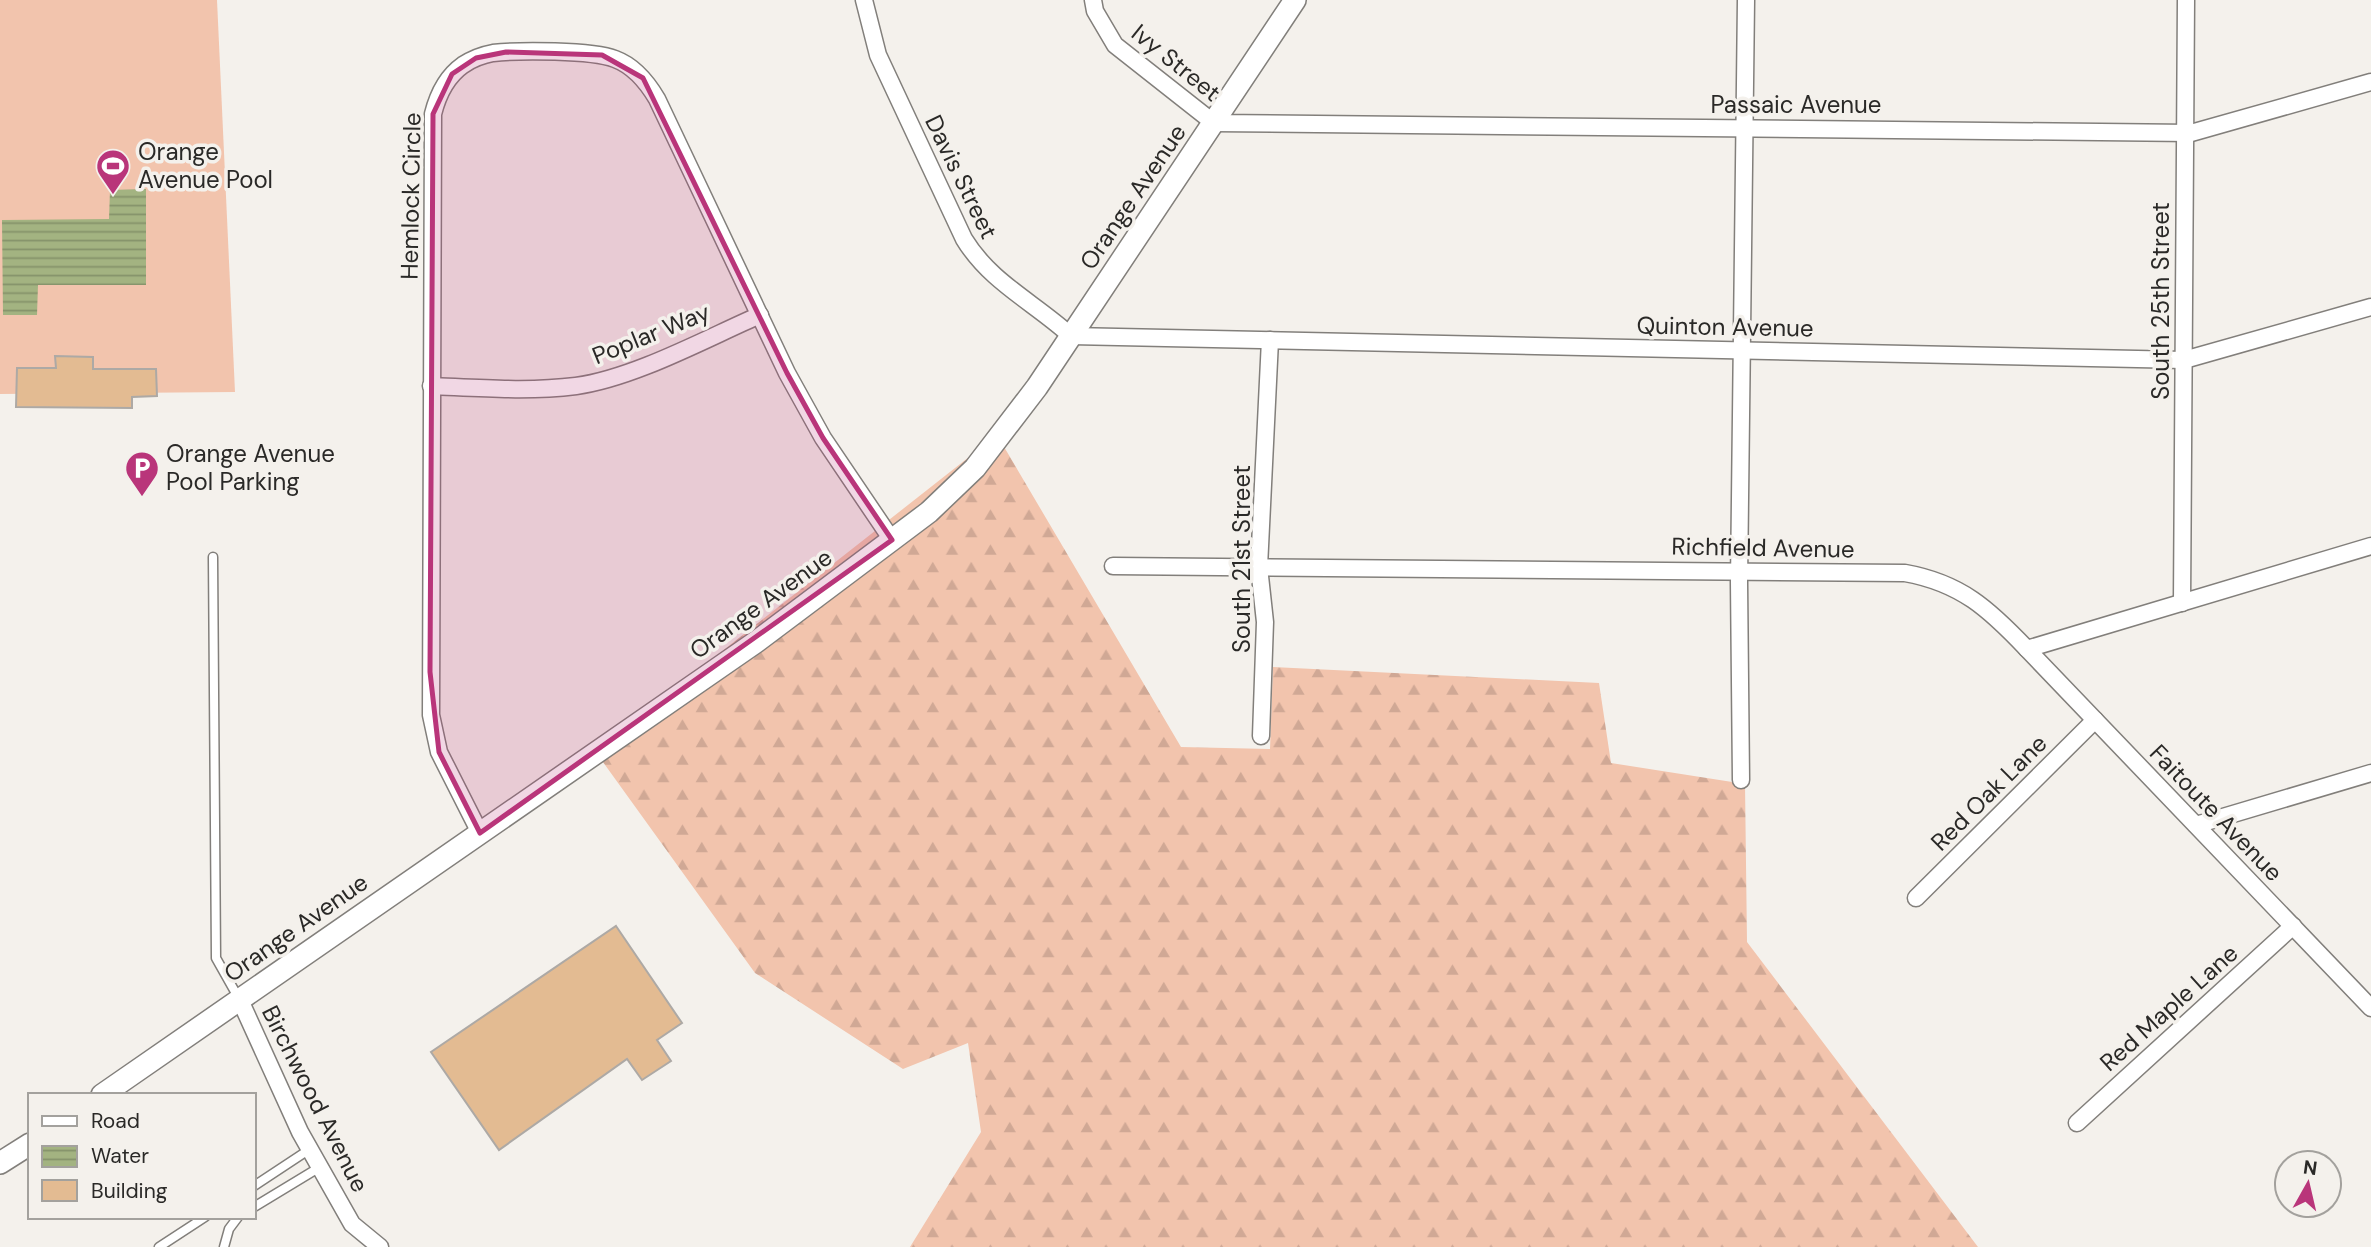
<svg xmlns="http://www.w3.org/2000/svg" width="2371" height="1247" viewBox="0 0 2371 1247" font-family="'DM Sans',sans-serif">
<defs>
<pattern id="forest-firs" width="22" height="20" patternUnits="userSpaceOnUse" patternTransform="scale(1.75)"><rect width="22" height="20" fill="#f2c4ad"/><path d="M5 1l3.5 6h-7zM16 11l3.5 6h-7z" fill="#d0a895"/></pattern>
<pattern id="water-rules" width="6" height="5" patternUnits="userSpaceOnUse" patternTransform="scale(1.75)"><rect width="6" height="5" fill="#a3b381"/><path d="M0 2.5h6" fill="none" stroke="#85926a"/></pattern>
</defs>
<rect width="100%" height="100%" fill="#f4f1ec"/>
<polygon fill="url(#forest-firs)" points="997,435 1181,747 1270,749 1273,667 1599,683 1611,763 1745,784 1747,942 1978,1247 910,1247 981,1132 968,1043 903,1069 755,973 595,751"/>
<polygon fill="#f2c4ad" points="0,0 217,0 235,392 0,394"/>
<polygon fill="url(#water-rules)" points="146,189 146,285 38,285 37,315 3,315 2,220 109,219 110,190"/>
<g fill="#e3bb92" stroke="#ada9a5" stroke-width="2">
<polygon points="55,356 93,357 93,369 156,369 157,396 132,397 132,408 16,407 17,368 56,368"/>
<polygon points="616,926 682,1023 657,1040 671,1061 642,1080 627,1059 499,1150 431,1052"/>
</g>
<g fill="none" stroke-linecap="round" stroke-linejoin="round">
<g stroke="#827f7b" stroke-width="11">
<g id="service">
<polyline points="213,557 216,958 238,997"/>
<polyline points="254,1186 310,1149"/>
<polyline points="254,1207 320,1167"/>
<polyline points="159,1247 205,1217"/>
<polyline points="224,1247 229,1229 238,1217"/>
</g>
</g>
<g stroke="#827f7b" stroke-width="19">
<g id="minor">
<path d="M864,0l14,55 86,184c26,43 71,64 107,97l1113,24 187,-53"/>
<polyline points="1093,0 1095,11 1115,45 1214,123 2191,133 2371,82"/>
<path d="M431,386c48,2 97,6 145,0 58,-8 129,-47 184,-71"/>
<path d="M1113,566l792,7c56,10 84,36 122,76l344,-103"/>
<polyline points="2182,603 2186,0"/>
<polyline points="2027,649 2371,1008"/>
<polyline points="1261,736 1265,622 1259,567 1270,340"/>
<polyline points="1741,780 1739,582 1746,0"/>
<polyline points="2196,825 2371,773"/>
<path d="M480,833l-41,-81 -8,-37 2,-601c5,-20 13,-37 30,-49 9,-6 19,-10 30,-12 26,-3 99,-3 122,6 19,7 32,23 42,40l130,274 36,65 69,102"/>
<polyline points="1916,898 2095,720"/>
<polyline points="240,1000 300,1132 352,1224 380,1247"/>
<polyline points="2077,1123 2293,926"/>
</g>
</g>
<g stroke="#827f7b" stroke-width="24">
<g id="tertiary">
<polyline points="102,1095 756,642 929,512 975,468 1037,387 1295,0"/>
<polyline points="0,1163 30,1144"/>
</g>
</g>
<use href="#service" stroke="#fff" stroke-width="8"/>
<use href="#minor" stroke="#fff" stroke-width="16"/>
<use href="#tertiary" stroke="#fff" stroke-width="21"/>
</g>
<path fill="#b9357a" fill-opacity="0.2" stroke="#b9357a" stroke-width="5" stroke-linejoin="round" d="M506,52l96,3 41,23 144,295 36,65 69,102 -412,293 -41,-81 -9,-80 3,-558 19,-40 24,-16z"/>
<defs>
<g id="stadium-pin" transform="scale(1.75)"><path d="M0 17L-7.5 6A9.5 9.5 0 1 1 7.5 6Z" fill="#b9357a" stroke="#f4f1ec"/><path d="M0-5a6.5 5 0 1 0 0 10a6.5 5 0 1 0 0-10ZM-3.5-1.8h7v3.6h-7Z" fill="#fff"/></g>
<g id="parking-pin" transform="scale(1.75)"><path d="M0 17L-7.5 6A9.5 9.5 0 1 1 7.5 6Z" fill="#b9357a" stroke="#f4f1ec"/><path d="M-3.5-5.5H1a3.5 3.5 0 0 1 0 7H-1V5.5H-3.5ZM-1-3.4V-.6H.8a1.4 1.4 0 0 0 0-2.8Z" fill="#fff"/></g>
</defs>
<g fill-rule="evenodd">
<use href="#stadium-pin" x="113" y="166"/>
<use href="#parking-pin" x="142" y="468"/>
</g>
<g text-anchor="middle" stroke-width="7" stroke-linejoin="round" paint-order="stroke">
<g font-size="24" fill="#2a2927" stroke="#f4f1ec">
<text transform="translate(1176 63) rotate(39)" y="8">Ivy Street</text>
<text x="1796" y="113">Passaic Avenue</text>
<text transform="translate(961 177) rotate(64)" y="8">Davis Street</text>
<text transform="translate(411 196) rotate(-89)" y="8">Hemlock Circle</text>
<text transform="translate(1133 197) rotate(-56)" y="8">Orange Avenue</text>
<text transform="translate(2161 301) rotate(-90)" y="8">South 25th Street</text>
<text transform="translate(1725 327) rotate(1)" y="8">Quinton Avenue</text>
<text transform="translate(651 334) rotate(-22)" y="8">Poplar Way</text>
<text transform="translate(1763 548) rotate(1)" y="8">Richfield Avenue</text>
<text transform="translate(1242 559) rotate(-90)" y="8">South 21st Street</text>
<text transform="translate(761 604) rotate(-36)" y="8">Orange Avenue</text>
<text transform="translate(1989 793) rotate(-45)" y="8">Red Oak Lane</text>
<text transform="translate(2216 813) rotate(46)" y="8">Faitoute Avenue</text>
<text transform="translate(296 928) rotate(-35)" y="8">Orange Avenue</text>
<text transform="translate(2169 1008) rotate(-42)" y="8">Red Maple Lane</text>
<text transform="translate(315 1099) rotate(63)" y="8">Birchwood Avenue</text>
</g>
<g font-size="24" fill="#2a2927" stroke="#f4f1ec" text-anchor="start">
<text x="138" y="160">Orange<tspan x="138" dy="28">Avenue Pool</tspan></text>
<text x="166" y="462">Orange Avenue<tspan x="166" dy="28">Pool Parking</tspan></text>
</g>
</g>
<rect x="28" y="1093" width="228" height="126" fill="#f4f1ec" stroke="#a3a19d" stroke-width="2"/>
<rect x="42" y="1116" width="35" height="10" fill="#ffffff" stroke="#a3a19d" stroke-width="2"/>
<text x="91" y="1128" font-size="21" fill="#2a2927">Road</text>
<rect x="42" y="1146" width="35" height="21" fill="url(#water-rules)" stroke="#a3a19d" stroke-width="2"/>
<text x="91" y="1163" font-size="21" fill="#2a2927">Water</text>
<rect x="42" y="1180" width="35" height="21" fill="#e3bb92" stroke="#a3a19d" stroke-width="2"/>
<text x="91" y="1198" font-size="21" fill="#2a2927">Building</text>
<g transform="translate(2308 1184) rotate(8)"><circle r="33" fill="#f4f1ec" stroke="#a3a19d" stroke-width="2"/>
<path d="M0-5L12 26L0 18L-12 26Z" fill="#b9357a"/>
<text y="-10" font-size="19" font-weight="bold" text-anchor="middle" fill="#2a2927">N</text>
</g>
</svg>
